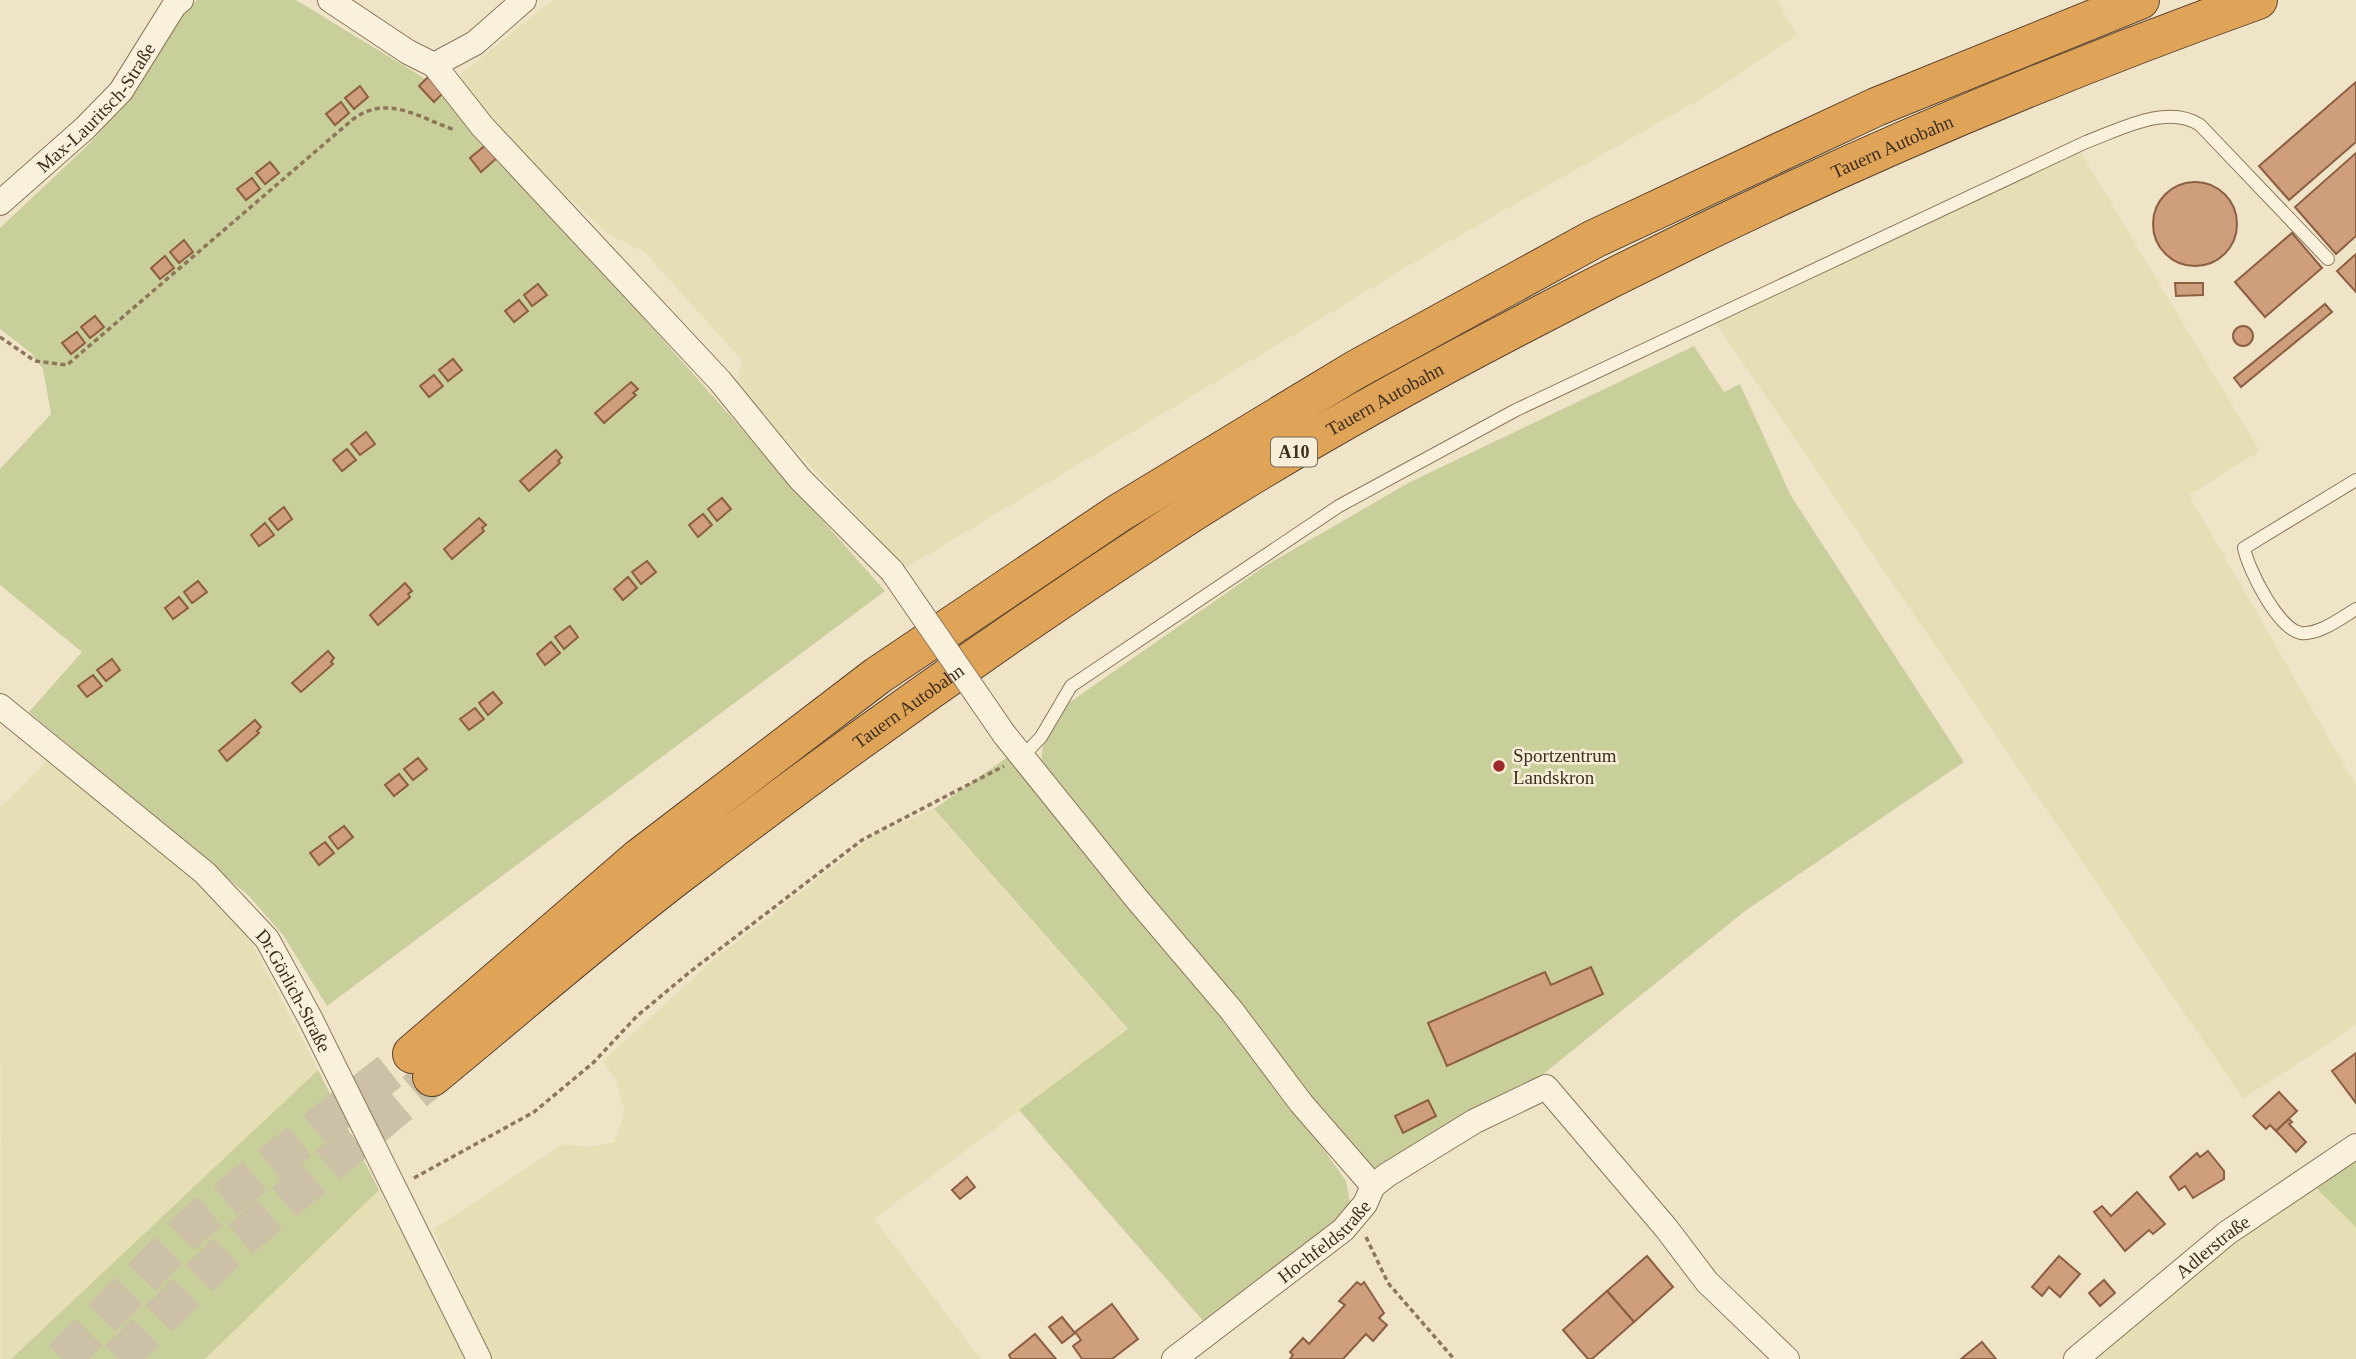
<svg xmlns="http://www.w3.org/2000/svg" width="2356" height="1359" viewBox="0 0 2356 1359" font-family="Georgia,serif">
<rect width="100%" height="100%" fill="#f0e4c8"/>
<g fill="#e6deb5">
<polygon points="552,0 1777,0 1797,35 1713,92 1450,241 906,568 736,387 742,360 644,252 609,235 493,127 459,76"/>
<polygon points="2079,149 2260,451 2189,495 2356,785 2356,1025 2243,1099 1716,323"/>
<polygon points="48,760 224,904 247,934 318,1070 11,1359 1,1359 0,807"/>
<polygon points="933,809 1128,1030 874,1219 981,1359 491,1359 433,1229 564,1144 589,1147 614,1142 625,1112 616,1080 603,1061 713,960 873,836"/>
<polygon points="2312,1184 2356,1227 2356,1359 2091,1359 2232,1241"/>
<polygon points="379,1190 469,1359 202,1359"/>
</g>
<g fill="#c9cf9b">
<polygon points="197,0 296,0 424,78 512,169 885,591 327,1006 283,935 249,896 29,712 82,652 0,585 0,469 51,414 43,369 31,353 0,329 0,228 88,145 126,102 187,8"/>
<polygon points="1694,346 1724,392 1740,384 1791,496 1964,762 1745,911 1541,1076 1367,1179 1040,770 1044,738 1070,702 1265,566 1410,482"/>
<polygon points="1009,756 1222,1006 1346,1181 1350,1202 1340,1219 1204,1322 1019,1110 1128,1029 934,809"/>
<polygon points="318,1070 379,1190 205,1359 11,1359"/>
<polygon points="2356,1155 2356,1227 2312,1184"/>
</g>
<g fill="#cf9f7d" stroke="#8d5f41" stroke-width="2">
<polygon points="428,77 443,93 434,102 419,86"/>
<polygon points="2356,82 2356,142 2289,200 2259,166"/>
<polygon points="360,86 368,97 354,109 345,98"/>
<polygon points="341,102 349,113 335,125 326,114"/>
<polygon points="487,144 498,157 481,172 470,158"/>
<polygon points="2356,153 2356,236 2336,254 2295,207"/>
<polygon points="270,162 279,173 265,184 256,173"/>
<polygon points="252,178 260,189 246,200 237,189"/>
<circle cx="2195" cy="224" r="42"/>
<polygon points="2292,233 2322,268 2265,317 2235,282"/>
<polygon points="184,240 193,252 179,263 170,252"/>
<polygon points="2356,254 2356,292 2337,271"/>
<polygon points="165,256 174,268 160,279 151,268"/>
<polygon points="2175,283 2203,283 2203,295 2176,296"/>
<polygon points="538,284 547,295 532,306 524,295"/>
<polygon points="519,300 528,311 514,322 505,311"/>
<polygon points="2325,304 2332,312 2241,387 2234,378"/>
<polygon points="95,316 104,327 90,338 81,327"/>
<circle cx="2243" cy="336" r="10"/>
<polygon points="77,332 85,343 71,354 62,343"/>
<polygon points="453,359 462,370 448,381 439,370"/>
<polygon points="434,375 443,386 429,397 420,386"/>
<polygon points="631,382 638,389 633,393 636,395 604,423 595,413"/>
<polygon points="366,432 375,444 360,455 351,444"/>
<polygon points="347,449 356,460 342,471 333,460"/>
<polygon points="556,450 562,457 558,461 560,463 529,491 520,481"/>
<polygon points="722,498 731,509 717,521 708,509"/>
<polygon points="284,507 292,519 278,530 269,519"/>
<polygon points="703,514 712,525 698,537 689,525"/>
<polygon points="479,518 486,525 482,528 484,531 452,559 444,549"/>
<polygon points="265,523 274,535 259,546 251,535"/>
<polygon points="647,561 656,572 641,584 632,572"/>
<polygon points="628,577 637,588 623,600 614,589"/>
<polygon points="198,581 207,592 192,603 184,592"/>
<polygon points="405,583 412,591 408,594 410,597 378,625 370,615"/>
<polygon points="179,597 188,608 173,619 165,608"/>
<polygon points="570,626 578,637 564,649 555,637"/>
<polygon points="551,642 560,653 545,665 537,654"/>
<polygon points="328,651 334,658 331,662 333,664 301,692 292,683"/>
<polygon points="112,659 120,670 106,681 97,670"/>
<polygon points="93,675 102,686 87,697 78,686"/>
<polygon points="493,692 502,703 488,715 479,703"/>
<polygon points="475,708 484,719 469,730 460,719"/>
<polygon points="255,720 261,727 257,731 259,733 227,761 219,751"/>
<polygon points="418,758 427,769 413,780 404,769"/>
<polygon points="399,774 408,785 394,796 385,785"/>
<polygon points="344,826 353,837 338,849 329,837"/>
<polygon points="325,842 334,853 319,865 310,853"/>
<polygon points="1591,967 1603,994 1447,1066 1428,1023 1545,972 1551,985"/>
<polygon points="2356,1053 2356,1103 2332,1071"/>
<polygon points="2279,1092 2297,1111 2276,1131 2270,1125 2266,1129 2253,1116"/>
<polygon points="1428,1100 1436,1116 1403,1133 1395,1116"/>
<polygon points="2289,1119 2292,1122 2289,1124 2306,1142 2296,1152 2276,1131"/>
<polygon points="2208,1151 2224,1171 2224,1179 2193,1198 2185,1186 2179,1190 2170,1177 2197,1153 2200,1157"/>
<polygon points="967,1177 975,1187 960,1199 952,1190"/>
<polygon points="2137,1192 2165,1224 2153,1234 2149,1230 2125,1251 2094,1212 2102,1206 2111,1216"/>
<polygon points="1647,1256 1673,1287 1634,1322 1607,1291"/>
<polygon points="2059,1256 2080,1274 2060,1297 2049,1287 2042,1296 2032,1287"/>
<polygon points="2104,1280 2115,1293 2100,1306 2089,1293"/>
<polygon points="1357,1282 1361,1285 1364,1282 1384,1313 1379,1318 1387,1325 1373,1341 1366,1334 1343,1359 1290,1359 1293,1355 1290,1352 1303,1338 1309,1344 1345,1305 1339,1301"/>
<polygon points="1607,1291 1634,1322 1592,1359 1588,1359 1563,1330"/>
<polygon points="1112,1304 1138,1339 1112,1359 1082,1359 1073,1346 1081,1340 1075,1332"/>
<polygon points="1062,1317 1075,1333 1062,1343 1049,1327"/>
<polygon points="1035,1334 1056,1359 1011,1359 1009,1355"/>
<polygon points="1982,1342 1996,1359 1961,1359"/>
</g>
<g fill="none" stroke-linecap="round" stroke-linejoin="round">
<g stroke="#ccc0a6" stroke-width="38" stroke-dasharray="38 19" stroke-linecap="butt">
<polyline points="62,1359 193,1225 412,1054"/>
<polyline points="119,1359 230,1248 432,1077"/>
</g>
<g stroke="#8d765c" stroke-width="14">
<g id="service">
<path d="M2356,480l-112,68c4,21 34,81 57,85 18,2 40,-15 55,-24"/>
<path d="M1022,757l19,-20 30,-51 268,-180 177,-96 570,-268c33,-12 81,-39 114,-17l128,134"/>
</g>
</g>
<g stroke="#8d765c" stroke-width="26">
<g id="minor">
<polyline points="330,0 408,52 434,65 475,43 524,0"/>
<polyline points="434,65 482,126 720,381 800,479 892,571"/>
<path id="s1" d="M0,203l85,-75 36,-37 53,-85 7,-6"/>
<path id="s2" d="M0,706l205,167 62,66 43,79 169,341"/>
<polyline points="1004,734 1136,898 1232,1011 1301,1103 1373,1186"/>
<path id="s3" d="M1174,1359l169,-129 22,-26 8,-18 14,-11 88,-54 71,-34 120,141 41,54 80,77"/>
<path id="s4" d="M2076,1359l151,-126 129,-87"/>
</g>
</g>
<g stroke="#5b4430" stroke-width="40">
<g id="motorway">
<polyline points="412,1054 639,858 877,676 1119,513 1355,370 1594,239 1876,107 2140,0"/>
<path id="s5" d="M432,1077c83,-68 164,-139 249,-204 156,-119 316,-233 481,-341 116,-76 238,-144 361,-208 237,-125 483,-234 735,-324"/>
</g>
</g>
<g stroke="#8d765c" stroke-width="3.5" stroke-dasharray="5 3.5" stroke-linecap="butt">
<path d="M0,337l35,24 32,4 285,-245c35,-27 67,-2 103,10"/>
<polyline points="414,1178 534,1112 593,1063 637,1016 691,971 862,840 1004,766"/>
<polyline points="1366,1237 1388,1283 1454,1359"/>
</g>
<use href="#service" stroke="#faf1dc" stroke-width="12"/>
<use href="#minor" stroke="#faf1dc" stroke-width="24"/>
<use href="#motorway" stroke="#e0a458" stroke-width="38"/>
<g stroke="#8d765c" stroke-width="26" stroke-linecap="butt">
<polyline id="minor-bridge" points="892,571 1004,734"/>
</g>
<use href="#minor-bridge" stroke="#faf1dc" stroke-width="24"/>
</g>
<circle fill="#9e2a2b" stroke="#f7eed8" stroke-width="2.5" cx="1499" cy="766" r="7"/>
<g text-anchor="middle" stroke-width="5" stroke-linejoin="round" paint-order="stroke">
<rect fill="#f7eed8" stroke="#756857" stroke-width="2" x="1271" y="437.5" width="46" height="29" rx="5"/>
<g font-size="18" font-weight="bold" fill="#3d2e20">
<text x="1294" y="458">A10</text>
</g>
<g font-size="19" fill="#3d2e20" stroke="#f7eed8">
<text dy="7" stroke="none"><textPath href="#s1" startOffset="136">Max-Lauritsch-Straße</textPath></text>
<text dy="7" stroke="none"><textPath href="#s5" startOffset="1738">Tauern Autobahn</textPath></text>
<text dy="7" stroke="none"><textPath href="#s5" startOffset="1171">Tauern Autobahn</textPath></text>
<text dy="7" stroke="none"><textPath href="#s5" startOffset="604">Tauern Autobahn</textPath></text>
<text dy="7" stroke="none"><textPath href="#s2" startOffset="413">Dr.Görlich-Straße</textPath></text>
<text dy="7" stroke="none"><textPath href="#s3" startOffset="191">Hochfeldstraße</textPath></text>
<text dy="7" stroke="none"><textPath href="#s4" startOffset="177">Adlerstraße</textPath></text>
</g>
<g font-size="19" fill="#3d2e20" stroke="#f7eed8" text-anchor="start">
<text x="1513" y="762">Sportzentrum<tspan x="1513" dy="22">Landskron</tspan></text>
</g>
</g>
</svg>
